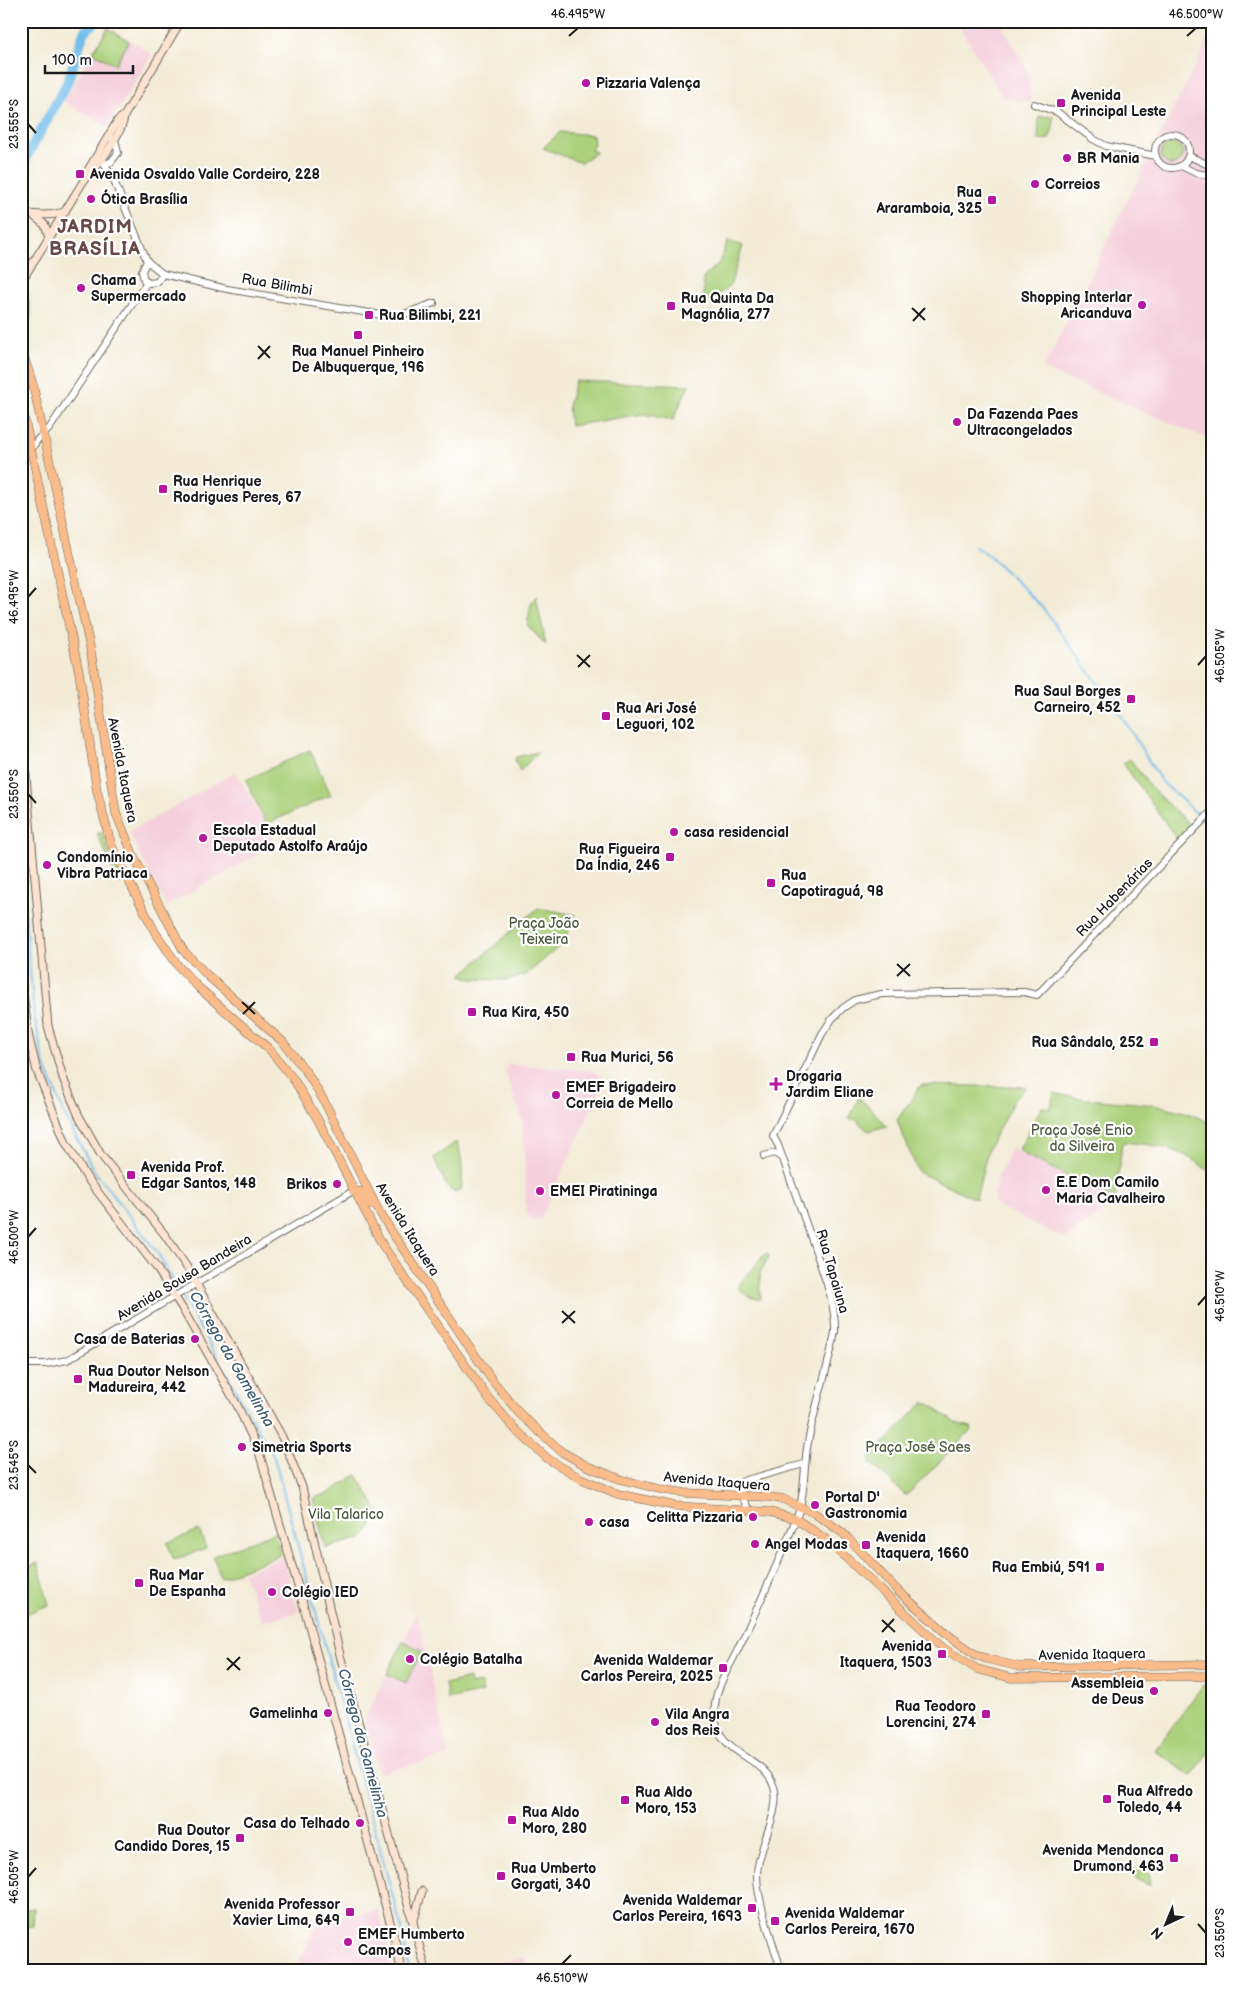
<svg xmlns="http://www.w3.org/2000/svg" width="1234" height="1991" viewBox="0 0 1234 1991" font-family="'Balsamiq Sans',sans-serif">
<rect width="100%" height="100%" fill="#fff"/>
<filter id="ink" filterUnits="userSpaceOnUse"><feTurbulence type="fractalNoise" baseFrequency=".02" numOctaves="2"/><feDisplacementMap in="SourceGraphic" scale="10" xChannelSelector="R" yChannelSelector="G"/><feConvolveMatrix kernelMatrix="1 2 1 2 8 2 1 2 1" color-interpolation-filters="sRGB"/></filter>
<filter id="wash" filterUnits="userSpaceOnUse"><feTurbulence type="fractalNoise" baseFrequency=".0096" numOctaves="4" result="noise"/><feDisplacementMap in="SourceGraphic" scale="20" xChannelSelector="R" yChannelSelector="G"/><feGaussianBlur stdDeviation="1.12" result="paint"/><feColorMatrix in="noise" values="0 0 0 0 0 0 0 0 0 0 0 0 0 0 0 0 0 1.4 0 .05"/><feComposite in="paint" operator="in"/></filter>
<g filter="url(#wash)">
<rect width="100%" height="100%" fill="#f3ebd6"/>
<g fill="#f5cfdb">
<polygon points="956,21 999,21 1025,65 1029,76 1031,102 1003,98"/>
<polygon points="109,27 152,54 107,127 63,101"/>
<polygon points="1213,30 1213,441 1043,369"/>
<polygon points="236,772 276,844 166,906 129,832"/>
<polygon points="508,1064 593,1071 601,1077 603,1083 541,1219 531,1219 526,1211 523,1124 505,1071"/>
<polygon points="1011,1148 1115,1199 1116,1203 1064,1238 994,1204 996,1181"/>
<polygon points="283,1557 299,1612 262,1622 243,1573"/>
<polygon points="417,1612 448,1756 379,1773 364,1720"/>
<polygon points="379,1910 393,1970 295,1970 317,1923"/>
<polygon points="525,1957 527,1970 468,1970"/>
</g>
<g fill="#acd17b" stroke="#64764c">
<polygon points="108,28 129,41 115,65 93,52"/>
<polygon points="1053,116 1053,129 1049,139 1038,140 1039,117"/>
<polygon points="560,132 593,135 594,144 591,150 596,152 581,163 543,148"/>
<circle cx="1172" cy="154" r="11"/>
<polygon points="728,241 743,246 730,286 710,301 704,303 703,278 720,262"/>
<path d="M27,291l4,24 -5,23c-7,-15 -8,-34 1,-47z"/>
<polygon points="575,381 689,385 673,420 642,414 570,426 568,406"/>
<polygon points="536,596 546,645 527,625 531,604"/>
<polygon points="310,750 331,795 266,824 246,780"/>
<polygon points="538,752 520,771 515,760 516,757"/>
<polygon points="1130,759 1152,789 1190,825 1177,839 1123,763"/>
<polygon points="97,833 103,833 111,857 124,882 118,883"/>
<polygon points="538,908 576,915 563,943 526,975 508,980 472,979 461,975"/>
<polygon points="921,1085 1026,1087 1014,1100 988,1149 976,1199 918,1172 897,1120"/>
<path d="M1054,1093c54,14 109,2 159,32v50c-31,-27 -50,-29 -89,-33l-2,1 -7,56 -90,-44 -6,-6 23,-42 9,1z"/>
<polygon points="859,1097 887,1126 868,1131 855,1119 849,1119"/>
<path d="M456,1142c7,9 7,37 5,48l-6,3 -8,-6 -13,-29z"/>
<path d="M766,1253l3,3 -9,17 1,26c-10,0 -17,-5 -24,-12z"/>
<polygon points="924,1402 928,1403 955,1423 971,1427 972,1429 909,1493 905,1495 872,1464 869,1459"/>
<polygon points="357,1475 378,1511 368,1533 363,1538 325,1548 313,1498 327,1494"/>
<polygon points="199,1530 206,1548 174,1560 167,1543"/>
<polygon points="275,1532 280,1555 221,1578 213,1556"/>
<polygon points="38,1563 49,1605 25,1614 21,1607 21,1570"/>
<polygon points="403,1641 422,1651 406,1683 387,1674"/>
<polygon points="469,1678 470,1685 481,1683 483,1692 448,1700 445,1684"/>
<polygon points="1203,1685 1213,1692 1213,1748 1191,1776 1155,1750"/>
<polygon points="1125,1866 1149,1873 1151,1886 1137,1880"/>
<polygon points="34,1908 33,1926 21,1927 21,1910"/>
</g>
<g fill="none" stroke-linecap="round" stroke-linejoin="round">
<g stroke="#70bcea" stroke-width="2">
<polyline points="975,546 990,556 1042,607 1123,718 1161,781 1213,828"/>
<polyline points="21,870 34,1014 44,1063 66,1118 93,1169 157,1252 274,1457 403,1934 409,1970"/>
</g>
<polyline stroke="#70bcea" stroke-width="10" points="21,178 25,160 67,83 84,32 97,21"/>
</g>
</g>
<g filter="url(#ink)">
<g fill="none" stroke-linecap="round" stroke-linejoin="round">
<g stroke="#67645d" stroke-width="8">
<g id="tertiary">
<polyline points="1034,104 1057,112 1093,139 1106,146 1156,156"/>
<circle cx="1172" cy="151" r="17"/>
<polyline points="1189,156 1213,167"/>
<polyline points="101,162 104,164 111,162 118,153 116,143 111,138"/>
<polyline points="104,164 112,176 147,261 163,274 227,289 387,316 399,316 434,303"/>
<polyline points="1181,166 1196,173 1213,176"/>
<polyline points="147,261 142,271 144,280 149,283 157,282 163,274"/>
<polyline points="31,450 38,439 49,429 147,282"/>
<polyline points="764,1156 775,1153 783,1159"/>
<polyline points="21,1364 46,1364 67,1360 353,1191"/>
<polyline points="749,1510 741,1495 743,1481 804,1464"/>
<path d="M781,1970c-8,-27 -24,-69 -24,-95 0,-26 25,-65 17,-88 -11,-36 -69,-31 -58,-89 3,-17 16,-35 23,-51 20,-42 39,-84 57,-128 10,-25 7,-51 12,-77 7,-37 20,-73 27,-110 1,-30 -13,-61 -22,-89 -12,-33 -23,-65 -35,-98l-5,-9 49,-102 10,-15 11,-11 12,-8 17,-4 10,-2 142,-2 13,3 172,-181 3,-3 1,1"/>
</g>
</g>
<g stroke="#67645d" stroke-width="9">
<g id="secondary">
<path d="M86,177c11,-8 38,-47 38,-61l57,-95"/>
<path d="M21,212c15,4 29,4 44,0"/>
<polyline points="34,216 45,225 49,237"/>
<polyline points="21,282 86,177 88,170 118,120 124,116"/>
<polyline points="21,720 48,1026 63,1078 78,1114 101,1155 165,1235 188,1269 282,1437 302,1487 340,1655 426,1970"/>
<polyline points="21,979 29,1038 37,1071 66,1143 87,1178 156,1267 182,1308 237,1405 259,1452 302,1600 396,1944 401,1970"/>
<polyline points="414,1920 422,1891"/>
</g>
</g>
<g stroke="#67645d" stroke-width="9">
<g id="primary">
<polyline points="21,347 33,385 91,652 116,813 134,857 183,950 207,975 283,1042 307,1073 324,1101 377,1208 393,1234 492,1380 520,1414 562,1452 587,1466 620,1479 659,1489 685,1493 769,1497 783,1499 814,1513 843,1533 898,1591 952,1638 975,1654 987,1659 1020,1667 1213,1664"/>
<polyline points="21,403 79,672 97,791 109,837 116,856 155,932 179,967 199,988 270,1050 294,1080 318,1120 383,1246 488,1398 516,1430 548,1459 580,1478 618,1494 675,1506 770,1512 796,1519 828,1541 943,1648 977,1669 1011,1678 1213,1676"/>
<polyline points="353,1191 362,1192 370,1205"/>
</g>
</g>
<use href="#tertiary" stroke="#fff" stroke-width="6"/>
<use href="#secondary" stroke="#fde4d1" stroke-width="7"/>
<use href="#primary" stroke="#fabc8b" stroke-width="8"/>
</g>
</g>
<path fill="none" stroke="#1c1c1c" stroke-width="2" d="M569,36l9,-8M1187,36l9,-8M28,124l8,9M912,308l13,12M913,321l12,-13M258,346l12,12M258,359l12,-13M28,597l8,-9M577,655l13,12M1198,665l8,-9M578,667l12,-12M28,794l8,9M897,964l13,12M897,976l13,-12M242,1002l13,12M243,1014l12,-12M28,1237l8,-9M1198,1305l8,-9M562,1311l13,12M562,1323l13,-12M28,1465l8,8M882,1620l13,12M882,1632l12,-13M227,1658l13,12M227,1670l13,-13M28,1877l8,-9M1198,1924l8,9M562,1964l9,-9"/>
<g fill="#b5179e" stroke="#fff" stroke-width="2">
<circle cx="586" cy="83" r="5"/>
<rect x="1056" y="98" width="10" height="10" rx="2.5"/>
<circle cx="1067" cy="158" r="5"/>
<rect x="75" y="169" width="10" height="10" rx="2.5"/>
<circle cx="1035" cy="184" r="5"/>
<circle cx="91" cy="199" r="5"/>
<rect x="987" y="195" width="10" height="10" rx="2.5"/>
<circle cx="81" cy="288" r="5"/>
<circle cx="1142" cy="305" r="5"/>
<rect x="666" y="301" width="10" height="10" rx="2.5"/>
<rect x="364" y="310" width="10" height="10" rx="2.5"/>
<rect x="353" y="330" width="10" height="10" rx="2.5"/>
<circle cx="957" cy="422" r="5"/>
<rect x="158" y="484" width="10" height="10" rx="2.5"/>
<rect x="1126" y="694" width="10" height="10" rx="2.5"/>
<rect x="601" y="711" width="10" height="10" rx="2.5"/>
<circle cx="674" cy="832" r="5"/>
<circle cx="203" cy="838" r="5"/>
<rect x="665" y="852" width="10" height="10" rx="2.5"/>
<circle cx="47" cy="865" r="5"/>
<rect x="766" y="878" width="10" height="10" rx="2.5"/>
<rect x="467" y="1007" width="10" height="10" rx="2.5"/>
<rect x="1149" y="1037" width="10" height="10" rx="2.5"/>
<rect x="566" y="1052" width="10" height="10" rx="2.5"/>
<path d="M773.5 1076.5h5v5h5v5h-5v5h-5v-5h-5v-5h5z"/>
<circle cx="556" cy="1095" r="5"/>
<rect x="126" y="1170" width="10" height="10" rx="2.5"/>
<circle cx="337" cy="1184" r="5"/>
<circle cx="1046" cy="1190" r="5"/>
<circle cx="540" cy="1191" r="5"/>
<circle cx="195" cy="1339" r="5"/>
<rect x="73" y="1374" width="10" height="10" rx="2.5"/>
<circle cx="242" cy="1447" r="5"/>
<circle cx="815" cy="1505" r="5"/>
<circle cx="753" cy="1517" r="5"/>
<circle cx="589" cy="1522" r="5"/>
<circle cx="755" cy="1544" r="5"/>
<rect x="861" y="1540" width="10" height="10" rx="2.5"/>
<rect x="1095" y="1562" width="10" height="10" rx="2.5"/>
<rect x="134" y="1578" width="10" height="10" rx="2.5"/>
<circle cx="272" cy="1592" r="5"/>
<rect x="937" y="1649" width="10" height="10" rx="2.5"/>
<circle cx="410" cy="1659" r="5"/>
<rect x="718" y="1663" width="10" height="10" rx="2.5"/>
<circle cx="1154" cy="1691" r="5"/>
<circle cx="328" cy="1713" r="5"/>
<rect x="981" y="1709" width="10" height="10" rx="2.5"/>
<circle cx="655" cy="1722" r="5"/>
<rect x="1102" y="1794" width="10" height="10" rx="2.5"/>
<rect x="620" y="1795" width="10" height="10" rx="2.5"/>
<rect x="507" y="1815" width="10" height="10" rx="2.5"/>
<circle cx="360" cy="1823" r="5"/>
<rect x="235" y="1833" width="10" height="10" rx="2.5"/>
<rect x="1169" y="1853" width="10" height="10" rx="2.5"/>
<rect x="496" y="1871" width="10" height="10" rx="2.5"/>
<rect x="747" y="1903" width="10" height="10" rx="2.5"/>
<rect x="345" y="1907" width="10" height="10" rx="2.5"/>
<rect x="770" y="1916" width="10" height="10" rx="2.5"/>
<circle cx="348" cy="1942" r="5"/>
</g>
<g text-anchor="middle" stroke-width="4.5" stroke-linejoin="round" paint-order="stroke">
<g font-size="14" font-weight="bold" fill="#1c1c1c" stroke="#fff" text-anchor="start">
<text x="596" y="88">Pizzaria Valença</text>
<text x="1071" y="100">Avenida<tspan x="1071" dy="16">Principal Leste</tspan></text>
<text x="1077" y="163">BR Mania</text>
<text x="90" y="179">Avenida Osvaldo Valle Cordeiro, 228</text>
<text x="1045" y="189">Correios</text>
<text x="982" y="197" text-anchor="end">Rua<tspan x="982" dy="16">Araramboia, 325</tspan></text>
<text x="101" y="204">Ótica Brasília</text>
<text x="91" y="285">Chama<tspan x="91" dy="16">Supermercado</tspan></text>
<text x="1132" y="302" text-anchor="end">Shopping Interlar<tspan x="1132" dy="16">Aricanduva</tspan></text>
<text x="681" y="303">Rua Quinta Da<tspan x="681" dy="16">Magnólia, 277</tspan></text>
<text x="379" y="320">Rua Bilimbi, 221</text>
<text x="358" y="356" text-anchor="middle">Rua Manuel Pinheiro<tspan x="358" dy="16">De Albuquerque, 196</tspan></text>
<text x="967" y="419">Da Fazenda Paes<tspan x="967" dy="16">Ultracongelados</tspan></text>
<text x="173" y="486">Rua Henrique<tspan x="173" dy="16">Rodrigues Peres, 67</tspan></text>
<text x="1121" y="696" text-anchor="end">Rua Saul Borges<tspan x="1121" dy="16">Carneiro, 452</tspan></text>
<text x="616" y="713">Rua Ari José<tspan x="616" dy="16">Leguori, 102</tspan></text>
<text x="213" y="835">Escola Estadual<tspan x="213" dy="16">Deputado Astolfo Araújo</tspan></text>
<text x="684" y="837">casa residencial</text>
<text x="660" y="854" text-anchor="end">Rua Figueira<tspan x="660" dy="16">Da Índia, 246</tspan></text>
<text x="57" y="862">Condomínio<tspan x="57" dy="16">Vibra Patriaca</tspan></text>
<text x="781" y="880">Rua<tspan x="781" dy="16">Capotiraguá, 98</tspan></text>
<text x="482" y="1017">Rua Kira, 450</text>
<text x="1144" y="1047" text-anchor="end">Rua Sândalo, 252</text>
<text x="581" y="1062">Rua Murici, 56</text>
<text x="786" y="1081">Drogaria<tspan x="786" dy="16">Jardim Eliane</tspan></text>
<text x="566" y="1092">EMEF Brigadeiro<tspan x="566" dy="16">Correia de Mello</tspan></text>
<text x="141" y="1172">Avenida Prof.<tspan x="141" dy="16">Edgar Santos, 148</tspan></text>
<text x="1056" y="1187">E.E Dom Camilo<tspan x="1056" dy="16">Maria Cavalheiro</tspan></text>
<text x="327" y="1189" text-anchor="end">Brikos</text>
<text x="550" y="1196">EMEI Piratininga</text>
<text x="185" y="1344" text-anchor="end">Casa de Baterias</text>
<text x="88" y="1376">Rua Doutor Nelson<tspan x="88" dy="16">Madureira, 442</tspan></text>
<text x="252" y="1452">Simetria Sports</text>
<text x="825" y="1502">Portal D'<tspan x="825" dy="16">Gastronomia</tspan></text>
<text x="743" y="1522" text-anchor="end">Celitta Pizzaria</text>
<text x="599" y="1527">casa</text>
<text x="876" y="1542">Avenida<tspan x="876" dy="16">Itaquera, 1660</tspan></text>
<text x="765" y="1549">Angel Modas</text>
<text x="1090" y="1572" text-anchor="end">Rua Embiú, 591</text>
<text x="149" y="1580">Rua Mar<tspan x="149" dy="16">De Espanha</tspan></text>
<text x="282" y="1597">Colégio IED</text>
<text x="932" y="1651" text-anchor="end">Avenida<tspan x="932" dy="16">Itaquera, 1503</tspan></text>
<text x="420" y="1664">Colégio Batalha</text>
<text x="713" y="1665" text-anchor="end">Avenida Waldemar<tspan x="713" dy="16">Carlos Pereira, 2025</tspan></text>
<text x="1144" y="1688" text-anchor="end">Assembleia<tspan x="1144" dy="16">de Deus</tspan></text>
<text x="976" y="1711" text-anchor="end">Rua Teodoro<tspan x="976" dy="16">Lorencini, 274</tspan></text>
<text x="318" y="1718" text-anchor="end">Gamelinha</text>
<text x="665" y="1719">Vila Angra<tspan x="665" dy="16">dos Reis</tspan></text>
<text x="1117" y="1796">Rua Alfredo<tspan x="1117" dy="16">Toledo, 44</tspan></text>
<text x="635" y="1797">Rua Aldo<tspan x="635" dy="16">Moro, 153</tspan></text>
<text x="522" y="1817">Rua Aldo<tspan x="522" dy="16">Moro, 280</tspan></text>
<text x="350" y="1828" text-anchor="end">Casa do Telhado</text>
<text x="230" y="1835" text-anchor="end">Rua Doutor<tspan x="230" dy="16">Candido Dores, 15</tspan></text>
<text x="1164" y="1855" text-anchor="end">Avenida Mendonca<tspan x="1164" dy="16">Drumond, 463</tspan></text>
<text x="511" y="1873">Rua Umberto<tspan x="511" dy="16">Gorgati, 340</tspan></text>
<text x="742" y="1905" text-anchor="end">Avenida Waldemar<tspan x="742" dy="16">Carlos Pereira, 1693</tspan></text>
<text x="340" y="1909" text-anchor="end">Avenida Professor<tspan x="340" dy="16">Xavier Lima, 649</tspan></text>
<text x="785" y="1918">Avenida Waldemar<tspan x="785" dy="16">Carlos Pereira, 1670</tspan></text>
<text x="358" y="1939">EMEF Humberto<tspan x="358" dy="16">Campos</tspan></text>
</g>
<g font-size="14" fill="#1c1c1c" stroke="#fff">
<text transform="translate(277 284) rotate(10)" y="5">Rua Bilimbi</text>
<text transform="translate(123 770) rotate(79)" y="5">Avenida Itaquera</text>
<text transform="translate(1114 897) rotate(-46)" y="5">Rua Habenárias</text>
<text transform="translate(408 1229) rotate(58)" y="5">Avenida Itaquera</text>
<text transform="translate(833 1271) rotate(74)" y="5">Rua Tapaiuna</text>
<text transform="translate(184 1277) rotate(-31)" y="5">Avenida Sousa Bandeira</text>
<text transform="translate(717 1481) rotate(5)" y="5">Avenida Itaquera</text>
<text transform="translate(1092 1654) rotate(-1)" y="5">Avenida Itaquera</text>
</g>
<g font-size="14" fill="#4e5b3d" stroke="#fff">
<text x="544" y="928">Praça João<tspan x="544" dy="16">Teixeira</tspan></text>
<text x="1082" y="1135">Praça José Enio<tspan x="1082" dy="16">da Silveira</tspan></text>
<text x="918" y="1452">Praça José Saes</text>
<text x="346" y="1519">Vila Talarico</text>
</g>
<g font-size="15" font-style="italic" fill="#3e5c6e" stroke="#fff">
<text transform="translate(232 1359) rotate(60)" y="5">Córrego da Gamelinha</text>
<text transform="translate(363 1743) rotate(75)" y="5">Córrego da Gamelinha</text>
</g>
<g font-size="19" font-weight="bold" letter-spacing="1" fill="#674a46" stroke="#fff">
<text x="95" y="233">JARDIM<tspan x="95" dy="22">BRASÍLIA</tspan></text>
</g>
</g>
<rect width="1234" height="1991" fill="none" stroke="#fff" stroke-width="55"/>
<g transform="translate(1166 1924) rotate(224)" stroke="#ffffff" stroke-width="4" paint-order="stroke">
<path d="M0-4L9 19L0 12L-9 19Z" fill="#1c1c1c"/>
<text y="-8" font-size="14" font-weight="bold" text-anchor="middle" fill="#1c1c1c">N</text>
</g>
<path d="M45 65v8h88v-8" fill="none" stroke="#1c1c1c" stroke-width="2.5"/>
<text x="52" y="65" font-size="15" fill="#1c1c1c" stroke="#ffffff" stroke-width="4" paint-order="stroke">100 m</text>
<rect x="28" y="28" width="1178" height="1936" fill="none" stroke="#1c1c1c" stroke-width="2"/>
<g font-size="12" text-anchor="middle" fill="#1c1c1c">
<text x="578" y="18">46.495°W</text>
<text x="1196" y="18">46.500°W</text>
<text transform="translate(14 124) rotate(-90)" y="4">23.555°S</text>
<text transform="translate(14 597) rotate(-90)" y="4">46.495°W</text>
<text transform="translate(1220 656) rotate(-90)" y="4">46.505°W</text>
<text transform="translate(14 794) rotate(-90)" y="4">23.550°S</text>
<text transform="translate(14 1237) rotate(-90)" y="4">46.500°W</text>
<text transform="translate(1220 1296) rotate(-90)" y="4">46.510°W</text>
<text transform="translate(14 1465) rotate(-90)" y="4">23.545°S</text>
<text transform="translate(14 1877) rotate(-90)" y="4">46.505°W</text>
<text transform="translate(1220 1933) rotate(-90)" y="4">23.550°S</text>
<text x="562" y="1982">46.510°W</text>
</g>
</svg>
